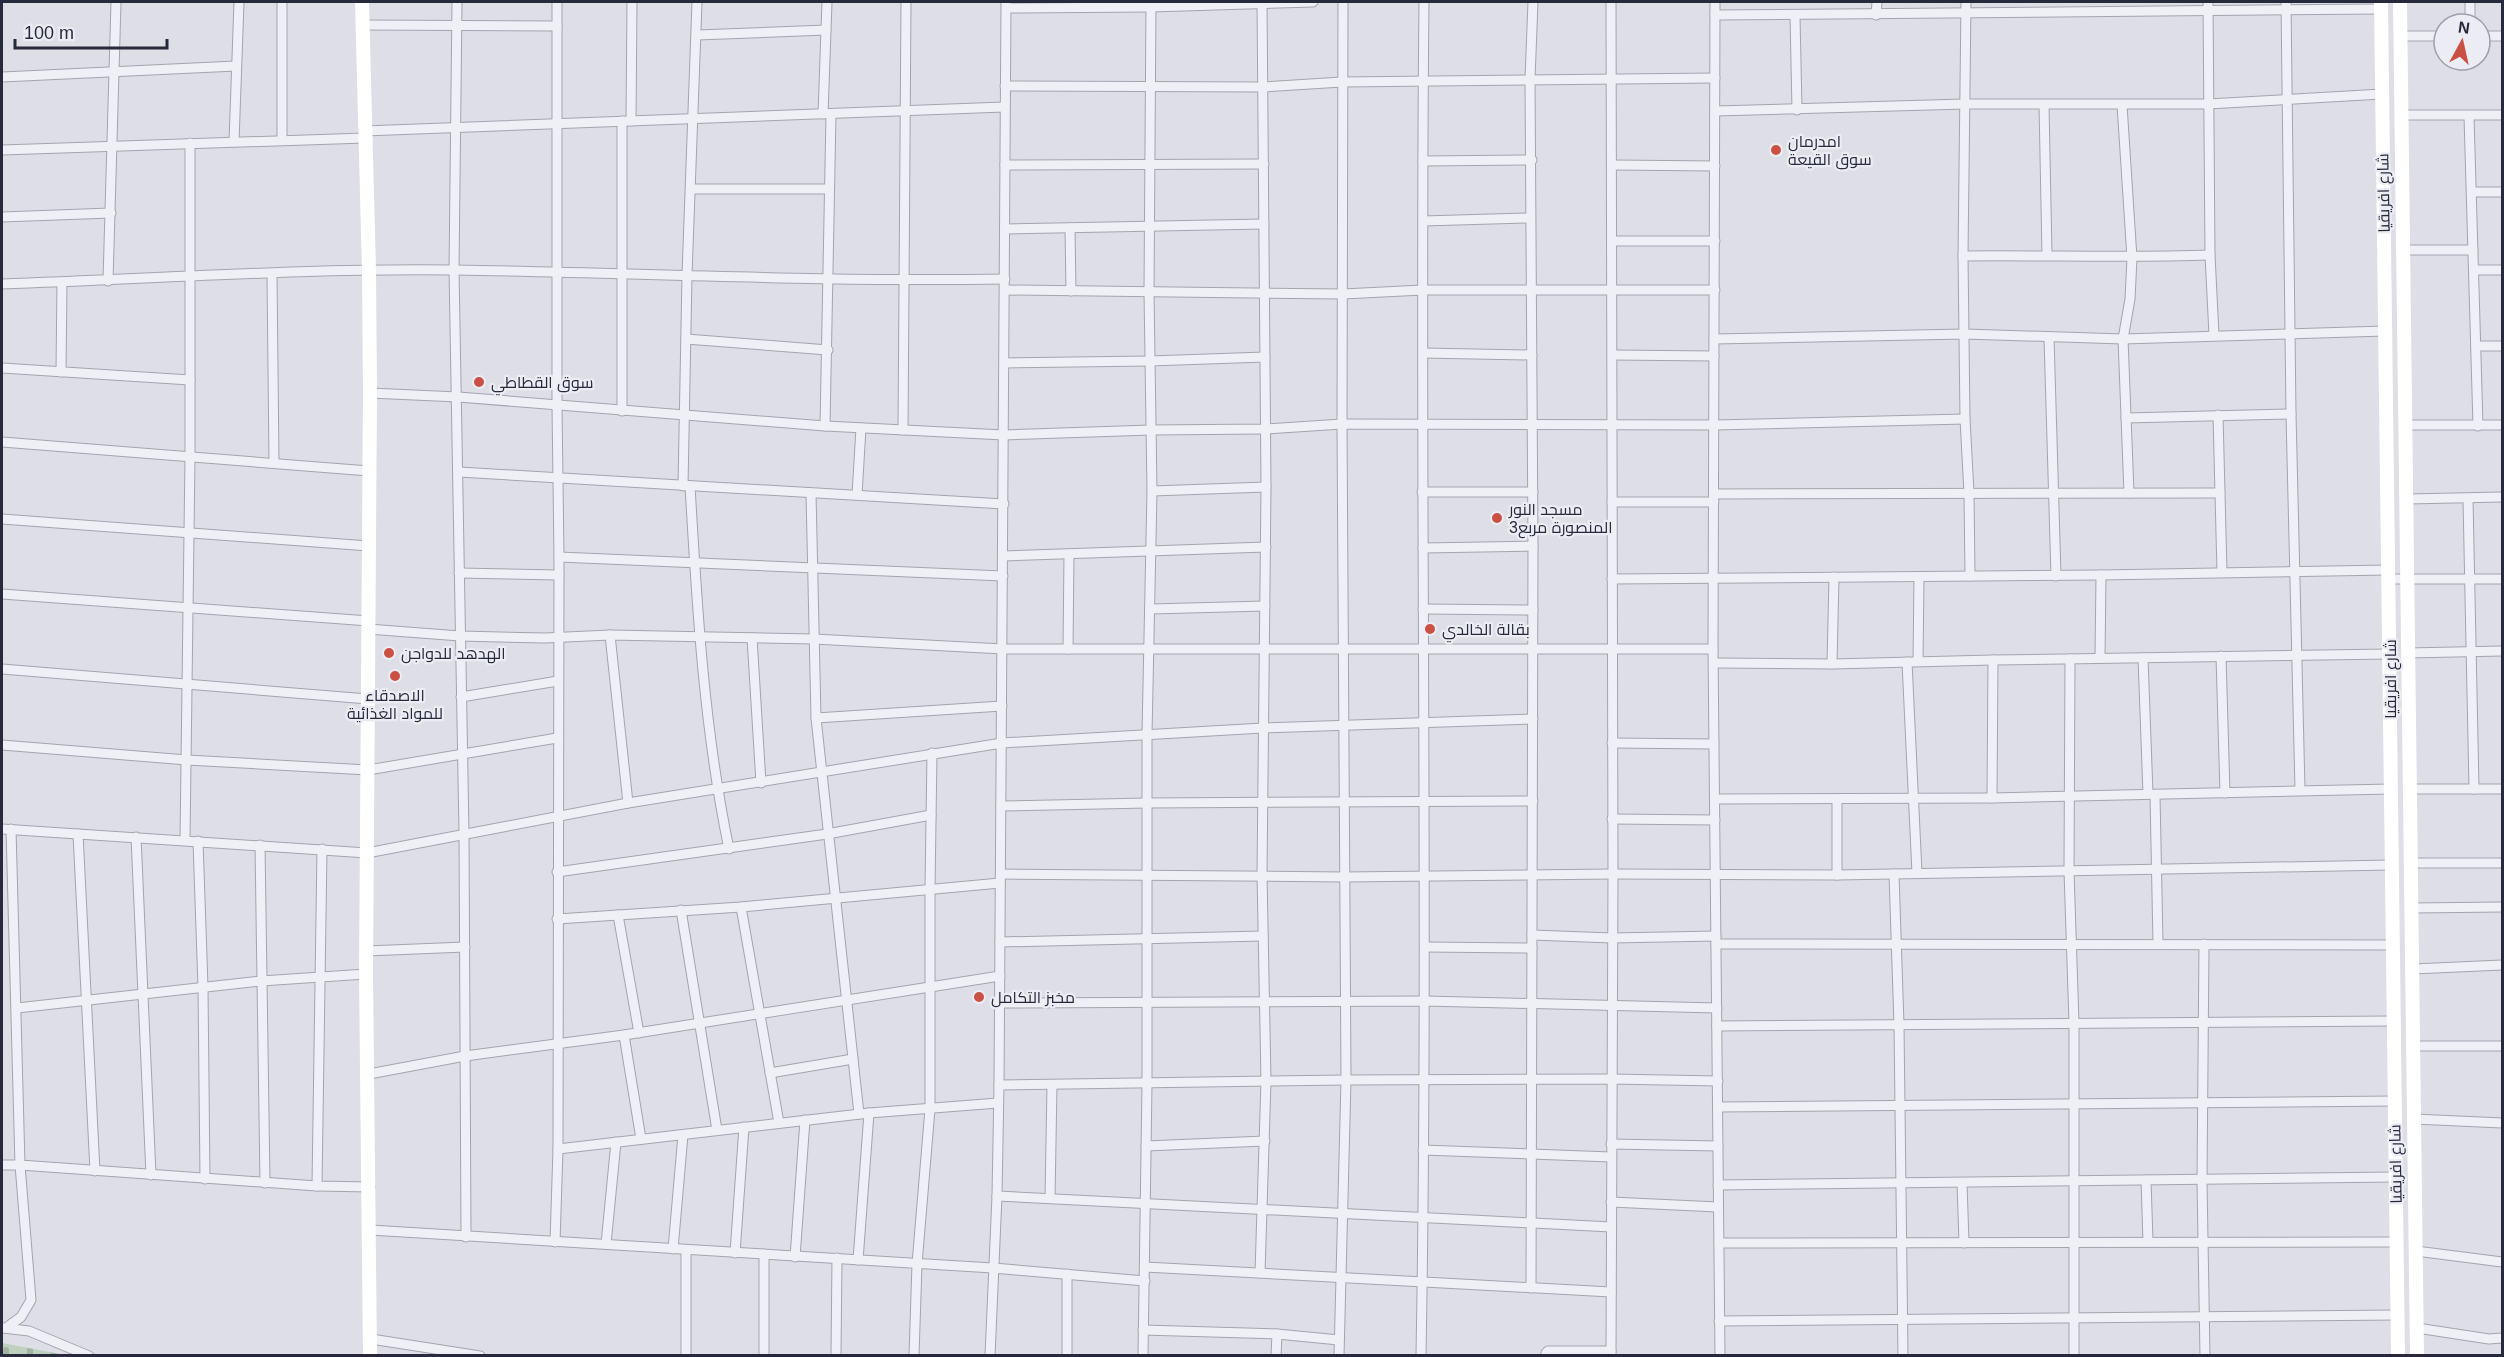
<svg xmlns="http://www.w3.org/2000/svg" width="2504" height="1357" viewBox="0 0 2504 1357" font-family="Arial,Cairo,sans-serif">
<defs>
<pattern id="cemetery-stones" width="16" height="16" patternUnits="userSpaceOnUse" patternTransform="scale(1.5)"><rect width="16" height="16" fill="#bed0be"/><path d="M2 7V4a2 2 0 0 1 4 0v3zM10 15v-3a2 2 0 0 1 4 0v3z" fill="#a3b3a4"/></pattern>
</defs>
<rect width="100%" height="100%" fill="#dddee6"/>
<polygon fill="url(#cemetery-stones)" points="2,1343 65,1355 2,1355"/>
<g fill="none" stroke-linecap="round" stroke-linejoin="round">
<g stroke="#a3a4b0" stroke-width="11">
<g id="street">
<polyline points="282,2 282,140"/>
<polyline points="457,2 454,270 464,833 466,1237"/>
<polyline points="1715,2 1713,649 1720,1356"/>
<polyline points="1966,2 1963,256 1965,419 1969,493 1970,576"/>
<polyline points="2208,2 2210,255 2214,335"/>
<polyline points="2286,2 2291,414 2300,790"/>
<polyline points="2470,2 2470,24"/>
<polyline points="1007,8 1151,7 1313,2"/>
<polyline points="1715,15 2381,9"/>
<polyline points="1876,15 1877,2"/>
<polyline points="1795,16 1797,110"/>
<polyline points="363,25 557,26"/>
<polyline points="697,35 826,30"/>
<polyline points="2401,36 2444,36"/>
<polyline points="2480,36 2502,36"/>
<polyline points="2,77 236,66"/>
<polyline points="1005,86 1263,87 1342,82 1715,78"/>
<polyline points="2044,105 2047,255"/>
<polyline points="2122,105 2132,258 2130,299 2123,339 2129,493"/>
<polyline points="1715,111 1965,104 2208,104 2382,94"/>
<polyline points="823,114 827,2"/>
<polyline points="2402,115 2502,115"/>
<polyline points="2469,116 2478,426"/>
<polyline points="622,121 622,411"/>
<polyline points="631,121 632,2"/>
<polyline points="364,131 1004,107"/>
<polyline points="234,142 239,2"/>
<polyline points="2,150 365,138"/>
<polyline points="1423,161 1532,160"/>
<polyline points="1005,165 1264,164"/>
<polyline points="1613,165 1715,166"/>
<polyline points="691,189 829,189"/>
<polyline points="2472,192 2502,192"/>
<polyline points="2,217 111,213"/>
<polyline points="1423,221 1530,218"/>
<polyline points="1070,228 1071,291"/>
<polyline points="1005,229 1264,224"/>
<polyline points="1613,241 1715,241"/>
<polyline points="2403,250 2473,250"/>
<path d="M1963,256c82,-1 165,2 247,-1"/>
<polyline points="2475,270 2502,270"/>
<polyline points="272,275 274,463"/>
<polyline points="108,281 116,2"/>
<path d="M2,284c151,-5 302,-16 453,-14 184,3 367,12 550,9"/>
<polyline points="1006,290 1343,294 1423,290 1715,290"/>
<polyline points="2049,337 2056,576"/>
<polyline points="686,339 828,350"/>
<polyline points="1714,339 1965,334 2123,339 2385,331"/>
<polyline points="2476,346 2502,346"/>
<polyline points="1423,353 1532,355"/>
<polyline points="1613,355 1714,356"/>
<polyline points="1005,363 1150,361 1265,357"/>
<polyline points="2,368 190,380"/>
<polyline points="61,372 62,282"/>
<polyline points="370,393 458,397 825,426 1004,435 1151,430 1265,429 1342,424 1714,425 1965,419"/>
<polyline points="2218,415 2222,572"/>
<polyline points="2126,418 2291,414"/>
<polyline points="2406,425 2502,425"/>
<polyline points="825,426 831,114"/>
<polyline points="903,430 906,2"/>
<polyline points="2,442 369,471"/>
<polyline points="459,472 1004,504"/>
<polyline points="683,486 687,275 697,2"/>
<path d="M690,486c7,122 14,243 39,363"/>
<polyline points="1152,491 1266,487"/>
<polyline points="1422,492 1533,492"/>
<polyline points="811,493 816,718 859,1114"/>
<polyline points="1714,494 2220,493"/>
<polyline points="857,495 861,428"/>
<polyline points="2407,499 2502,497"/>
<polyline points="2468,499 2474,789"/>
<polyline points="1612,502 1714,502"/>
<polyline points="2,519 369,546"/>
<polyline points="1423,548 1533,546"/>
<polyline points="1003,556 1266,547"/>
<polyline points="559,557 1003,576"/>
<polyline points="459,573 559,575"/>
<polyline points="1612,579 2101,575 2388,570"/>
<polyline points="2389,579 2502,579"/>
<polyline points="2,594 369,621"/>
<polyline points="1151,609 1265,606"/>
<polyline points="1423,609 1533,610"/>
<polyline points="368,629 460,636 545,638 610,635 814,639 1003,649 1713,649"/>
<polyline points="610,635 628,803"/>
<polyline points="752,638 761,783"/>
<polyline points="1068,649 1069,554"/>
<polyline points="2408,653 2502,651"/>
<polyline points="2221,656 2225,793"/>
<polyline points="2100,658 2101,575"/>
<polyline points="2143,658 2148,794"/>
<polyline points="2070,659 2069,871 2074,1023 2074,1356"/>
<polyline points="1918,661 1919,577"/>
<polyline points="1907,662 1917,873"/>
<polyline points="1714,663 1832,664 1993,660 2390,654"/>
<polyline points="1832,664 1834,577"/>
<polyline points="2,669 368,699"/>
<polyline points="461,697 558,681"/>
<polyline points="816,718 1002,706"/>
<polyline points="1612,743 1714,744"/>
<polyline points="2,745 187,760 368,770 557,738"/>
<polyline points="2410,789 2502,789"/>
<polyline points="2155,795 2158,944"/>
<polyline points="1992,798 1993,660"/>
<polyline points="1715,799 1992,798 2391,789"/>
<polyline points="1001,806 1147,803 1533,801"/>
<polyline points="1612,819 1715,820"/>
<polyline points="2,829 367,853 628,803 1002,743 1263,728 1533,719"/>
<polyline points="11,829 20,1165 317,1186 370,1187"/>
<polyline points="78,834 95,1171"/>
<polyline points="136,837 151,1175"/>
<polyline points="185,840 190,457 190,143"/>
<polyline points="198,841 203,987 205,1179"/>
<polyline points="260,845 265,1183"/>
<polyline points="2411,863 2502,863"/>
<polyline points="557,872 827,834 931,815"/>
<polyline points="1001,874 1344,877 1613,874 1837,875 2391,865"/>
<polyline points="1894,874 1899,1025 1903,1356"/>
<polyline points="1837,875 1837,799"/>
<polyline points="741,907 779,1123"/>
<polyline points="2412,908 2502,907"/>
<polyline points="681,910 717,1130"/>
<polyline points="618,915 639,1033"/>
<polyline points="557,919 741,907 1000,883"/>
<polyline points="1532,935 1612,938 1716,936"/>
<polyline points="1000,942 1263,936"/>
<polyline points="1716,944 2391,945"/>
<polyline points="2204,944 2202,1181 2205,1356"/>
<polyline points="1425,947 1532,948"/>
<polyline points="366,951 465,947"/>
<polyline points="2413,969 2502,965"/>
<polyline points="1000,1003 1425,1001 1717,1008"/>
<polyline points="17,1008 261,981 366,974"/>
<polyline points="1717,1026 2393,1021"/>
<polyline points="624,1035 641,1139"/>
<polyline points="2413,1046 2502,1046"/>
<polyline points="770,1073 853,1059"/>
<polyline points="369,1074 465,1056 624,1035 1000,976"/>
<polyline points="999,1085 1346,1080 1611,1079 1718,1081"/>
<polyline points="1718,1107 2395,1101"/>
<polyline points="2414,1119 2502,1123"/>
<polyline points="1611,1144 1718,1146"/>
<polyline points="1146,1146 1265,1141"/>
<polyline points="558,1149 869,1113 998,1103"/>
<polyline points="1423,1150 1611,1157"/>
<polyline points="2,1165 20,1165 31,1300 21,1317 6,1328"/>
<polyline points="2146,1180 2148,1242"/>
<polyline points="1962,1183 1964,1243"/>
<polyline points="1718,1185 2395,1177"/>
<polyline points="317,1186 322,849"/>
<polyline points="997,1196 1611,1227"/>
<polyline points="1050,1198 1052,1085"/>
<polyline points="1611,1202 1718,1207"/>
<polyline points="370,1230 993,1268 1145,1281"/>
<polyline points="555,1242 558,1149 559,557 557,406 557,2"/>
<polyline points="1719,1243 2396,1242"/>
<polyline points="606,1244 616,1142"/>
<polyline points="673,1249 683,1135"/>
<polyline points="686,1250 686,1356"/>
<polyline points="2416,1251 2502,1262"/>
<polyline points="735,1253 744,1127"/>
<polyline points="795,1257 805,1120"/>
<polyline points="858,1260 869,1113"/>
<polyline points="1145,1267 1611,1292"/>
<polyline points="1260,1273 1266,1081 1262,874 1266,487 1262,2"/>
<polyline points="1067,1274 1067,1356"/>
<polyline points="1531,1288 1533,546 1530,79 1533,2"/>
<polyline points="1719,1321 2397,1315"/>
<polyline points="3,1328 29,1331 89,1356"/>
<polyline points="2417,1328 2489,1339 2502,1338"/>
<polyline points="1143,1330 1277,1334 1339,1340"/>
<polyline points="371,1339 480,1356"/>
<polyline points="1546,1353 1548,1351 1611,1351"/>
<polyline points="764,1356 764,1254"/>
<polyline points="836,1356 837,1258"/>
<polyline points="914,1356 917,1264 930,1109 930,889 932,753"/>
<polyline points="990,1356 997,1196 999,1085 1006,2"/>
<polyline points="1143,1356 1147,1084 1147,735 1152,491 1149,292 1151,2"/>
<polyline points="1276,1356 1277,1334"/>
<polyline points="1339,1356 1346,1080 1342,424 1343,2"/>
<path d="M1421,1356c8,-452 -2,-903 3,-1354"/>
<polyline points="1611,1356 1613,874 1611,2"/>
</g>
</g>
<use href="#street" stroke="#eff0f5" stroke-width="9"/>
<g stroke="#fff" stroke-width="14">
<polyline points="362,2 369,271 370,393 366,974 370,1356"/>
<polyline points="2381,2 2398,1356"/>
<polyline points="2400,2 2417,1356"/>
</g>
</g>
<g fill="#ca5043" stroke="#ecedf4" stroke-width="2">
<circle cx="1776" cy="150" r="6"/>
<circle cx="479" cy="382" r="6"/>
<circle cx="1497" cy="518" r="6"/>
<circle cx="1430" cy="629" r="6"/>
<circle cx="389" cy="653" r="6"/>
<circle cx="395" cy="676" r="6"/>
<circle cx="979" cy="997" r="6"/>
</g>
<g text-anchor="middle" stroke-width="4.5" stroke-linejoin="round" paint-order="stroke">
<g font-size="16" fill="#27293c" stroke="#ecedf4" text-anchor="start">
<text x="1788" y="147">امدرمان<tspan x="1788" dy="18">سوق القيعة</tspan></text>
<text x="491" y="388">سوق القطاطي</text>
<text x="1509" y="515">مسجد النور<tspan x="1509" dy="18">المنصورة مربع3</tspan></text>
<text x="1442" y="635">بقالة الخالدي</text>
<text x="401" y="659">الهدهد للدواجن</text>
<text x="395" y="701" text-anchor="middle">الاصدقاء<tspan x="395" dy="18">للمواد الغذائية</tspan></text>
<text x="991" y="1003">مخبز التكامل</text>
</g>
<g font-size="16" fill="#27293c" stroke="#ecedf4">
<text transform="translate(2383 193) rotate(-91)" y="6">شارع افريقيا</text>
<text transform="translate(2390 679) rotate(-90)" y="6">شارع افريقيا</text>
<text transform="translate(2395 1164) rotate(-91)" y="6">شارع افريقيا</text>
</g>
</g>
<rect width="2504" height="1357" fill="none" stroke="#27293c" stroke-width="6"/>
<g transform="translate(2462 42) rotate(8)"><circle r="28" fill="#ecedf4" stroke="#9d9faa" stroke-width="1.5"/>
<path d="M0-4.5L10 22L0 15L-10 22Z" fill="#ca5043"/>
<text y="-9" font-size="16" font-weight="bold" text-anchor="middle" fill="#27293c">N</text>
</g>
<path d="M15 39v9h152v-9" fill="none" stroke="#27293c" stroke-width="3"/>
<text x="24" y="39" font-size="18" fill="#27293c" stroke="#ecedf4" stroke-width="4.5" paint-order="stroke">100 m</text>
</svg>
